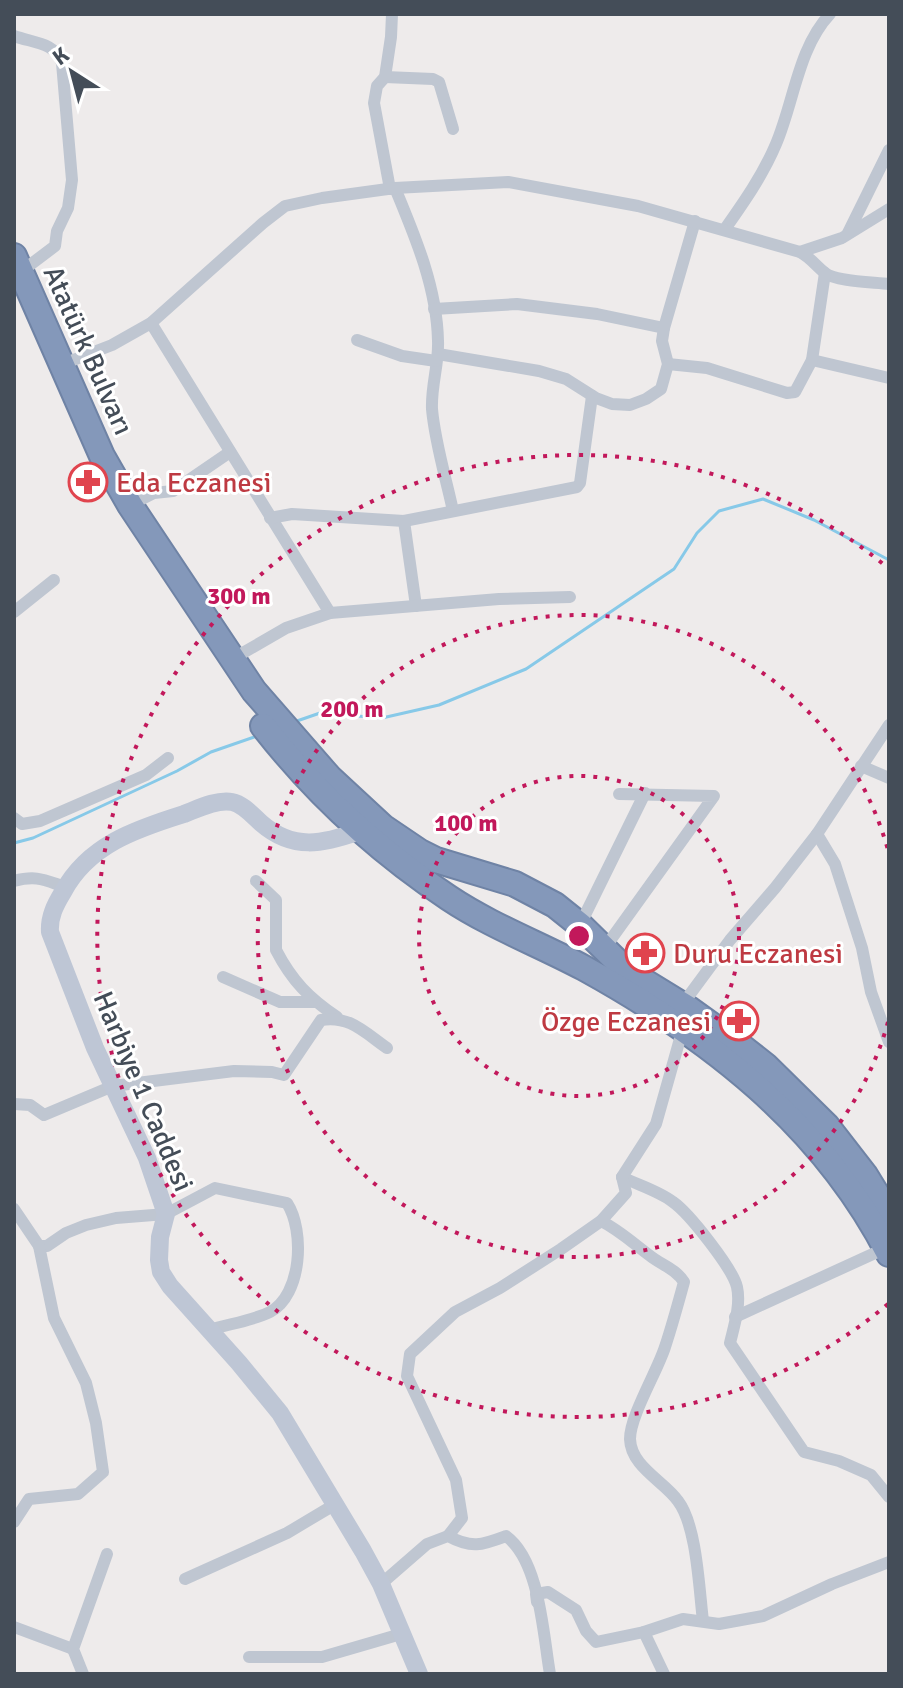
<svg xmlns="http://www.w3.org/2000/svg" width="903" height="1688" viewBox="0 0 903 1688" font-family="Signika,sans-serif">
<rect width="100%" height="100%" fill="#eeebeb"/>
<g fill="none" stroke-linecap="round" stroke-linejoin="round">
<g stroke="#87c9e8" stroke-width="3">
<polyline points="294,722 320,713 382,718 439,705 526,669 674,569 697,533 719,511 763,499 814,520 889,560"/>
<polyline points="14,843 33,838 177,771 211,752 257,736"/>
</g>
<g stroke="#6f83a5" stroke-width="28">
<g id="highway">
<polyline points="14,256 102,456 130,505 254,691 329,777 383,827 420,852 436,860 515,884 555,905 580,925 627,971 689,1009 738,1044 766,1066 827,1126 865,1175 889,1214"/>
<path d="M263,726c53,68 114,124 186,172 42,28 90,46 135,70 125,69 238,156 305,286"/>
</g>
</g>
<g stroke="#bfc6d1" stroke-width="12">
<path d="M14,36c19,7 41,6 48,27l10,117 -4,28 -11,23 -2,15 -33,25"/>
<polyline points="385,77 433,79 439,82 453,129"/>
<path d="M395,188c20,48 42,100 43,153 1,23 -7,44 -6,68 3,34 14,69 21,102"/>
<polyline points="390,189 374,103 377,86 385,77 391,37 392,14"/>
<path d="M725,229c19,-27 38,-54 51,-85 18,-42 22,-96 54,-130"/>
<polyline points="848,233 889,150"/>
<polyline points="800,252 842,238 889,209"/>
<polyline points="434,309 517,304 597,314 664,328"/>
<polyline points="151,323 330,613"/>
<polyline points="357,340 402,356 436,361"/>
<polyline points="438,354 539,371 566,379 596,398 612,404 630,405 646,399 661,389 668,364 662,341 664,328 695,221"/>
<polyline points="812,360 889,378"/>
<path d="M63,364l49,-19 39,-22 112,-100 22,-17 37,-8 73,-10 113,-6 130,24 162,46c11,6 15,13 25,21 12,9 48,9 64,11"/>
<polyline points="668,364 707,368 787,393 795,392 812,360 825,273"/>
<polyline points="130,505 154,493 173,491 230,452"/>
<polyline points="270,518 292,514 404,521 577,487 580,483 592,396"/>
<polyline points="404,521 416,606"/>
<polyline points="14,612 54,580"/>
<polyline points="234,658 286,628 330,613 499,599 570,597"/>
<polyline points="861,766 889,778"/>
<polyline points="14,818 22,824 40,821 146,775 168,758"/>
<polyline points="817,834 835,864 862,948 871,992 889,1042"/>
<path d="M14,881c23,-6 30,-1 51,6"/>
<path d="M256,881l20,19v50c16,31 33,48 61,67"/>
<polyline points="580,925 645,793"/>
<polyline points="604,949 714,796 619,794"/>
<polyline points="223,977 280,1002 315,1002"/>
<polyline points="682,1005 730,940 775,888 817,834 889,725"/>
<path d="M14,1104l16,1 14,10 69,-29 121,-15 38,1 12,3 37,-55c28,-5 43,12 66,28"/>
<path d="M622,1177c16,8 37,14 51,25 16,11 60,67 64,85 4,18 -3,39 -7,56l74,109 35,9 32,14 18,22"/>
<path d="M14,1209l25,37h8l19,-13 20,-8 30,-7 50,-4 49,-26 72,15c18,28 15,92 -17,109 -18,9 -42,12 -61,18"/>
<path d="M601,1221c18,9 32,22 48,34 12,10 26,13 35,27 -6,22 -12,44 -19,65 -8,25 -35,69 -35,92 1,28 34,42 48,62 19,25 21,88 25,120"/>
<polyline points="735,1317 886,1248"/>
<polyline points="14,1522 29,1499 78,1494 103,1472 96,1423 86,1383 54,1318 39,1246"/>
<polyline points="448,1536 462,1518 456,1480 407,1376 410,1354 455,1312 500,1288 561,1249 601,1221 626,1193 622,1177 656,1124 683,1028"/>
<polyline points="185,1579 287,1533 334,1505"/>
<path d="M381,1584l46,-40 21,-8c24,13 34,9 58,0 34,25 37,98 44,138"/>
<polyline points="537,1602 536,1594 548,1592 576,1610 586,1631 596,1642 644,1632 683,1619 719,1624 763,1616 832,1584 889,1562"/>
<polyline points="14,1627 73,1649"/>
<polyline points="644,1632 664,1674"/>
<polyline points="249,1657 322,1657 401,1634"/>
<polyline points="83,1674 73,1649 107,1554"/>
</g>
<path stroke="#bec6d5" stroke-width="18" d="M360,831c-37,13 -67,20 -99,-8 -8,-7 -18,-19 -29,-21 -15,-3 -35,7 -48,12 -48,15 -96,31 -121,78 -8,13 -14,25 -13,40l45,116 52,110 19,56 -6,23 -1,23 2,12 9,14 69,77 41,50 83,138 18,33 38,90"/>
<use href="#highway" stroke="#8498ba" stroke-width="24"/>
</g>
<g fill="none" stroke="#c2185b" stroke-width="4" stroke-dasharray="4 8">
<circle cx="579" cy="936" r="160"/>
<path d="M888 1022A321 321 0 1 1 888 850"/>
<path d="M888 1304A481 481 0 1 1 888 568"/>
</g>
<defs>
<g id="pharmacy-ring" transform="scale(2)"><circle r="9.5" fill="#fff" stroke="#e0444e" stroke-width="1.5"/><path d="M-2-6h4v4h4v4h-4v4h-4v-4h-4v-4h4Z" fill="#e0444e"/></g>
</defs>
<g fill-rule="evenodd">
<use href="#pharmacy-ring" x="88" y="482"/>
<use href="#pharmacy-ring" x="645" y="953"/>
<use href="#pharmacy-ring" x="739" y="1021"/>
</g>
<g text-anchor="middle" stroke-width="6" stroke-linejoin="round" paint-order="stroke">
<g font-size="28" fill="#444d58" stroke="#fff">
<text transform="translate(89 350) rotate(66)" y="10">Atatürk Bulvarı</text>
<text transform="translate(144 1091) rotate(67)" y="10">Harbiye 1 Caddesi</text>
</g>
<g font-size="28" fill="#be3a42" stroke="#fff" text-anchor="start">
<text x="116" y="492">Eda Eczanesi</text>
<text x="673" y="963">Duru Eczanesi</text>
<text x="711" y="1031" text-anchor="end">Özge Eczanesi</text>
</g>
</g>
<circle cx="579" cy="936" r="12" fill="#c2185b" stroke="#fff" stroke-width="4"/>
<g font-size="24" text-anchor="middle" font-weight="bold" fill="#c2185b" stroke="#fff" stroke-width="6" stroke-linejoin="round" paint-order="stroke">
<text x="239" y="604">300 m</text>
<text x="352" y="717">200 m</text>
<text x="466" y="831">100 m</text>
</g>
<rect width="903" height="1688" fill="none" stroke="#444d58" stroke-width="32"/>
<g transform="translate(72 72) rotate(324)" stroke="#ffffff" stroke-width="6" paint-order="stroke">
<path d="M0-6L14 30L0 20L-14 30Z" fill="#444d58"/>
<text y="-12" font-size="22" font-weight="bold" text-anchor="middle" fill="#444d58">K</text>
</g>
</svg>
